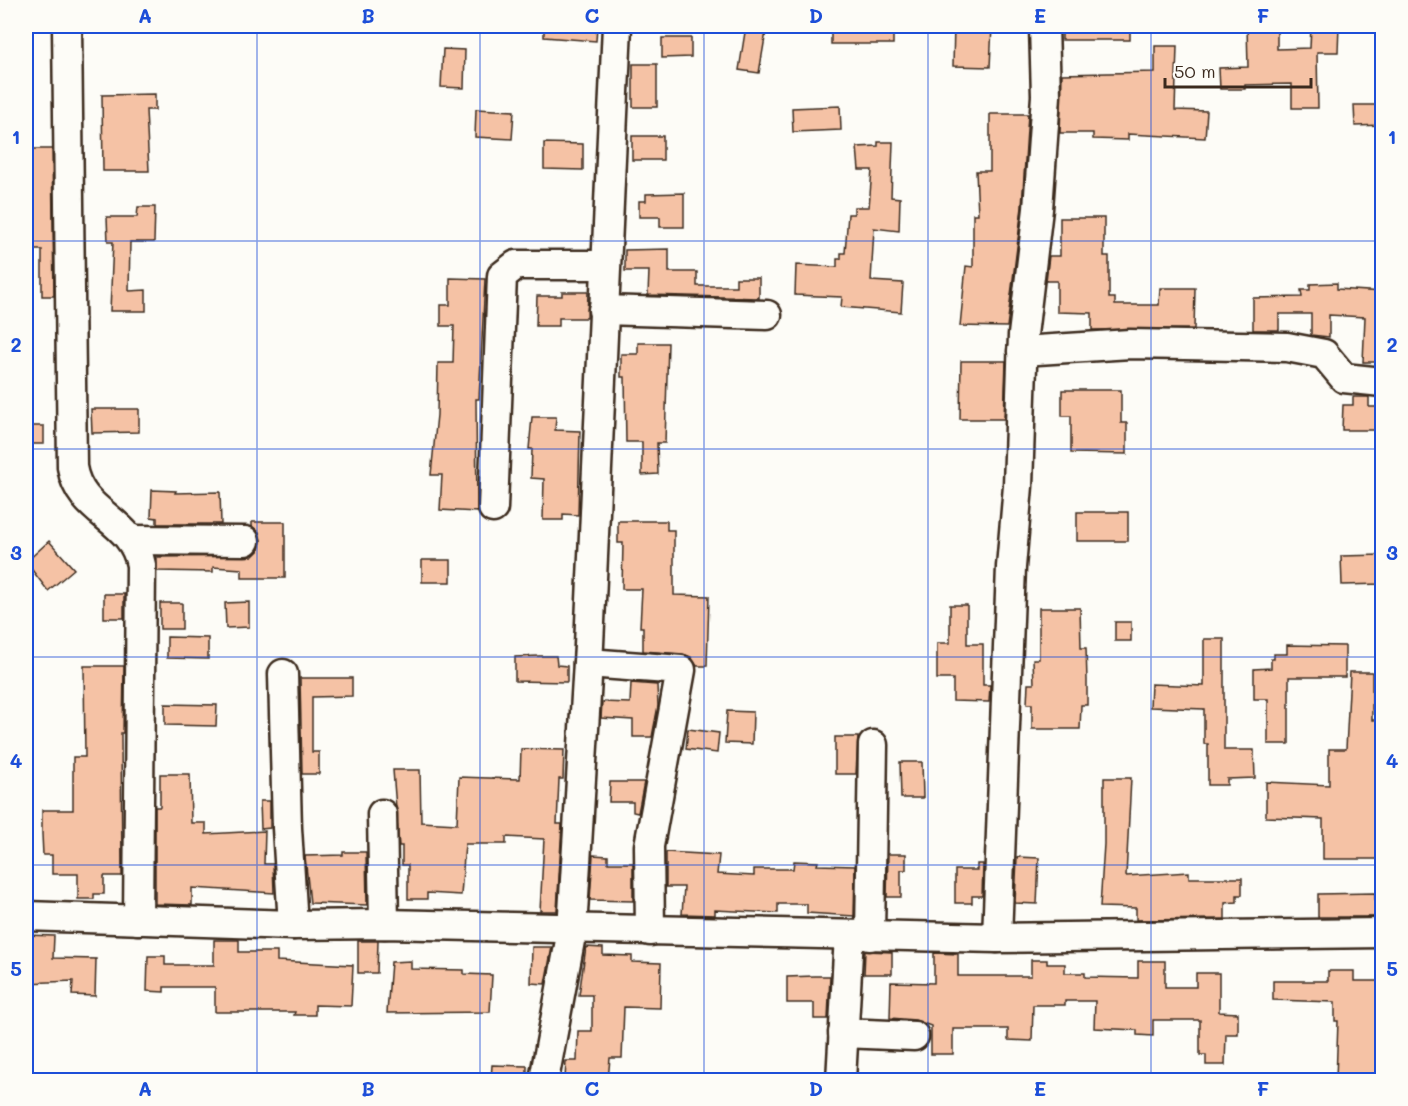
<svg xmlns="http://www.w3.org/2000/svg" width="1408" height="1106" viewBox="0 0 1408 1106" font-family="Mali,sans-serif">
<rect width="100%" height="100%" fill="#fdfcf7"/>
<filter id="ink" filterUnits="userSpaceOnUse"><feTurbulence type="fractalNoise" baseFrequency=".0167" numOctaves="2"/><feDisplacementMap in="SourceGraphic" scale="12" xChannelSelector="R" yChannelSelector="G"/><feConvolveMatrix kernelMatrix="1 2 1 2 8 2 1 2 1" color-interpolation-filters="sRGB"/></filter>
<g filter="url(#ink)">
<g fill="#f5c2a5" stroke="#3b2a1e" stroke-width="1.5">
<polygon points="544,26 597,26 596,41 544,37"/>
<polygon points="746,26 767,26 759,73 739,70"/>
<rect x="831" y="26" width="62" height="18"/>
<polygon points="954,26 992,26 990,67 953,66"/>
<rect x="1062" y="26" width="68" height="14"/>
<polygon points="1247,26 1277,26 1277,49 1310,48 1311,26 1339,26 1338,52 1317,52 1318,108 1292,108 1292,84 1245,85 1245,89 1220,89 1219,68 1248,67"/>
<polygon points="662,38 691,38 691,57 662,58"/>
<polygon points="1155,46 1177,46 1175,110 1207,111 1205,138 1128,134 1128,140 1093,139 1093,133 1060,133 1062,74 1155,72"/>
<polygon points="443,49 465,50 464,88 441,87"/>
<rect x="633" y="64" width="24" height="43"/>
<polygon points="155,94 155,110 146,110 149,171 103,171 102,95"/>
<polygon points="1354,105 1383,105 1383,125 1355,126"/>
<polygon points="840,106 841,130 793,132 792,108"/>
<polygon points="476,109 514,111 512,139 475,137"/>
<polygon points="990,114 1028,114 1022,207 1007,327 960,326 966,266 973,267 973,214 978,214 976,171 990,171"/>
<rect x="632" y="136" width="31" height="24"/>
<polygon points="878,142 893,142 891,197 900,198 899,231 874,228 871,281 903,283 901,312 841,307 842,297 795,295 796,265 837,267 837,259 841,259 841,253 845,253 848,214 854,214 854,207 869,207 872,170 859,170 857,147 878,146"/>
<polygon points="544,143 583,144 583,170 544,169"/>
<polygon points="26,149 52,149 54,296 42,296 42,250 26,250"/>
<polygon points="684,193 684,227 660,227 660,217 639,217 639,201 646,201 646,194"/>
<polygon points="138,207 155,207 154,242 130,242 129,291 146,290 146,311 110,311 113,242 108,242 107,217 137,217"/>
<polygon points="1060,218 1104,218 1104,256 1109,256 1109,298 1115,298 1115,305 1159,305 1160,288 1195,288 1194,329 1092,330 1092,313 1057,312 1057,281 1046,281 1049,256 1060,256"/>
<polygon points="669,249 669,272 697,272 697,286 736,286 736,278 759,278 759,298 648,295 649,271 625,271 625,250"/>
<polygon points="450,278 485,279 479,399 476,399 477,512 440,510 442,475 431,475 437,415 438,363 453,363 454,326 441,326 441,305 450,305"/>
<polygon points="1337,283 1337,289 1383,292 1383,362 1363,362 1365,317 1329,315 1329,337 1311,335 1311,314 1279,314 1279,330 1253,330 1253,298 1302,297 1301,290 1310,290 1310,284"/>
<polygon points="562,292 588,292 587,318 559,318 559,326 536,326 537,296 562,296"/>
<polygon points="638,343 668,343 665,443 657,443 658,474 642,475 642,442 626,442 625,377 621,377 621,354 638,354"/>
<polygon points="961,361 1006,361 1004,419 960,419"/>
<polygon points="1062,390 1121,390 1121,423 1127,423 1127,454 1071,453 1071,416 1062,416"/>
<polygon points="1353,397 1369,397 1369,407 1383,407 1383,430 1342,430 1343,405 1353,405"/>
<polygon points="91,409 139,409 139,432 92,433"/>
<polygon points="532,417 556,417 555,430 580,431 578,515 563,514 563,520 543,520 544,479 531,478 532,449 529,449"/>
<rect x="26" y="426" width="18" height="18"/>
<polygon points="152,490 176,491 175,493 220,492 221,524 157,524 157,518 151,517"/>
<rect x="1077" y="512" width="51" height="29"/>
<polygon points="618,521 667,521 667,530 674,530 674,595 709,596 707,666 697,666 691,657 683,654 643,651 643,627 640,627 642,589 622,589 623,543 618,543"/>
<polygon points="252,522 285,522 285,578 242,578 242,569 213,567 213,572 157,571 157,557 253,556 259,550 261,541 259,532 252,526"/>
<polygon points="49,541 74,569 48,591 26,562"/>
<polygon points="1383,555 1383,584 1342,585 1341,556"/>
<rect x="422" y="560" width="29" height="22"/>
<rect x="104" y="594" width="20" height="24"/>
<polygon points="249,602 249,627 226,628 225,603"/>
<rect x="160" y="603" width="22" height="26"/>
<polygon points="950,605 967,605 967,644 983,644 983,685 990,685 989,702 953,701 953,679 937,679 937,643 950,643"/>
<polygon points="1039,608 1080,608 1081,648 1086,648 1087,680 1087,705 1081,705 1080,729 1032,729 1032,704 1027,704 1028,684 1034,684 1033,659 1039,659"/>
<rect x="1115" y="622" width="16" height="19"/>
<polygon points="167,637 208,638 208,659 167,658"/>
<polygon points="1204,639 1224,639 1224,750 1254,750 1255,778 1227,779 1227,785 1208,785 1208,744 1204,744 1204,709 1150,707 1151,684 1204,686"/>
<polygon points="1287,645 1345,646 1345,677 1289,677 1289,744 1268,744 1268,699 1254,699 1254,669 1271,668 1271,659 1274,659 1274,654 1287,654"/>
<polygon points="539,656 556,656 557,665 567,666 567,682 515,681 515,657"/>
<polygon points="84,666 124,666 123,733 121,733 122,876 104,876 104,894 94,894 94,899 78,899 78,874 52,874 52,855 43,855 42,834 42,810 73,810 73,757 85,757"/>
<polygon points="1350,672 1372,672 1372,720 1381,720 1381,859 1323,859 1323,819 1266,817 1266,782 1329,785 1329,749 1346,749"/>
<polygon points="300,678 352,678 352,696 312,697 312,752 319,752 319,774 302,774"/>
<polygon points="631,683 657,685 658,706 652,737 633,737 633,720 601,718 602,702 630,703"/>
<polygon points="165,704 217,705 216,726 165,725"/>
<polygon points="727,711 753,712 752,744 725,743"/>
<polygon points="688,729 719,733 717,753 686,749"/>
<polygon points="835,737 858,737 856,774 835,774"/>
<polygon points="521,749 564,750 563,779 559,779 557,824 562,824 557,911 540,911 544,839 506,837 506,844 465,844 461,895 427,893 427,899 408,899 408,865 402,865 402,846 399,846 393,770 420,770 421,822 457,824 459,777 520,779"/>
<polygon points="900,762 922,762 923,798 901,798"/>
<polygon points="160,774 190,774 191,823 206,823 206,834 265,831 264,864 273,864 274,893 192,888 192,905 155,904 155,807 160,807"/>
<polygon points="1104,778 1131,778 1126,876 1189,872 1189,878 1242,878 1242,895 1237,895 1237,902 1225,903 1225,919 1136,920 1136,908 1100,907 1104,844"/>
<polygon points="610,782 644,782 638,813 633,812 633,802 609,802"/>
<polygon points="260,801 270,801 270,828 261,829"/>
<polygon points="343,852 366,852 367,905 310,903 305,856 343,855"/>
<polygon points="666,852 719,855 717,874 754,876 754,869 793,869 794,861 818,862 817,865 855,866 854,916 807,913 807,904 778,904 778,913 715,910 715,915 682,914 684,887 666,887"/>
<polygon points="888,854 906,854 906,870 901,870 901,897 887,897"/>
<polygon points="593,855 608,856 608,863 633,863 633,901 590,900"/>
<polygon points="1017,857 1039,858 1037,904 1015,903"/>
<polygon points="977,864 983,864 982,896 972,896 972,903 955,903 955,870 977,870"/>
<polygon points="1375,893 1375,917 1318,917 1318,894"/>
<polygon points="26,935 54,936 53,958 96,959 95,996 72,995 73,981 26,983"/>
<polygon points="214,940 239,940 239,952 277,952 277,961 353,965 351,1006 315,1005 315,1015 294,1015 295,1012 215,1012 215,987 164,987 164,992 147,991 148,956 165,956 165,965 214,965"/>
<polygon points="358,941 378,941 377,973 358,973"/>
<polygon points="532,947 552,947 545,984 531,983"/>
<polygon points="586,947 603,948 603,955 632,956 632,962 661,963 660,1008 624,1007 622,1058 610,1058 608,1080 565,1080 566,1061 577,1061 578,1031 592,1031 592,995 579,995"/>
<polygon points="865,951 892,952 892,974 864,974"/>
<polygon points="934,953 958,954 958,976 1031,976 1031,960 1047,960 1047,964 1065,964 1065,973 1085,973 1085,977 1138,978 1138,961 1165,961 1165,987 1196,987 1196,973 1219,973 1219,1012 1238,1013 1238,1034 1226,1034 1225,1065 1206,1065 1206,1055 1200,1055 1200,1020 1153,1020 1153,1036 1137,1035 1137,1030 1094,1028 1095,1001 1065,1001 1065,1005 1033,1005 1032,1041 1008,1040 1008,1029 953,1029 953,1054 931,1054 931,1026 915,1020 890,1018 891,982 934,983"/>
<polygon points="411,961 411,969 464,970 464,974 492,975 490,1012 387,1013 391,962"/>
<polygon points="1328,971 1354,971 1354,981 1379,981 1380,1016 1383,1017 1383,1080 1336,1080 1338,1021 1335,1021 1335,1002 1273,1000 1273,981 1328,981"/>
<polygon points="814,976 830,976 828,1019 814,1019 814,1003 787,1003 787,977"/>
<polygon points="492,1065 527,1066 527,1080 491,1080"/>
</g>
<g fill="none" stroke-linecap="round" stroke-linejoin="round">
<g stroke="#3b2a1e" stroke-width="33">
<g id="minor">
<path d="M67,26l5,441c8,49 60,50 69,98l-3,355"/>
<polyline points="603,310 767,315"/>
<polyline points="1022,351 1130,344 1287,347 1324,354 1344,378 1382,382"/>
<polyline points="493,508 502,276 516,265 604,265"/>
<polyline points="132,540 245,541"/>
<polyline points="588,663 681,670 649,846 650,931"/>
<polyline points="283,674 287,828 293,925"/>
<polyline points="382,814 384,924"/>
<polyline points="26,916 293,925 384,924 997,938 1382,933"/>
<polyline points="870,936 873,745"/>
<polyline points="997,938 1011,567 1018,486 1023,335 1038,209 1046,96 1044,26"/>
<polyline points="843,1033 914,1036"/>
<polyline points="544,1080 572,930 589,645 617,26"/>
<polyline points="841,1080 849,935"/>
</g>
</g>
<use href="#minor" stroke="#fdfcf7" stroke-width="28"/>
</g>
</g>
<path fill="none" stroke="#1d4ed8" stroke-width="1.5" stroke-opacity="0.55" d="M257,26v1054M480,26v1054M704,26v1054M928,26v1054M1151,26v1054M26,241h1356M26,449h1356M26,657h1356M26,865h1356"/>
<rect width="1408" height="1106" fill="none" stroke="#fdfcf7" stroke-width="66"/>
<path d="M1165 78v9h146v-9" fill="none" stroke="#3b2a1e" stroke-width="3"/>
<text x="1174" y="78" font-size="18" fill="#3b2a1e" stroke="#fdfcf7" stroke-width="4.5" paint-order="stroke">50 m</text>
<rect x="33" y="33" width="1342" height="1040" fill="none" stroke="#1d4ed8" stroke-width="2"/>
<g font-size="20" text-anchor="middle" font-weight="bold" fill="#1d4ed8">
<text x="145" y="23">A</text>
<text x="368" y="23">B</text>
<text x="592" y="23">C</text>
<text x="816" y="23">D</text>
<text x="1040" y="23">E</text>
<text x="1263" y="23">F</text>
<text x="16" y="144">1</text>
<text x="1392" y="144">1</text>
<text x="16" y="352">2</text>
<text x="1392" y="352">2</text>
<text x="16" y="560">3</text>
<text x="1392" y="560">3</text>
<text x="16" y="768">4</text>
<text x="1392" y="768">4</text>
<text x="16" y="976">5</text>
<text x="1392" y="976">5</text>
<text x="145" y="1096">A</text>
<text x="368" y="1096">B</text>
<text x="592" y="1096">C</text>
<text x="816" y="1096">D</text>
<text x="1040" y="1096">E</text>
<text x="1263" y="1096">F</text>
</g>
</svg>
